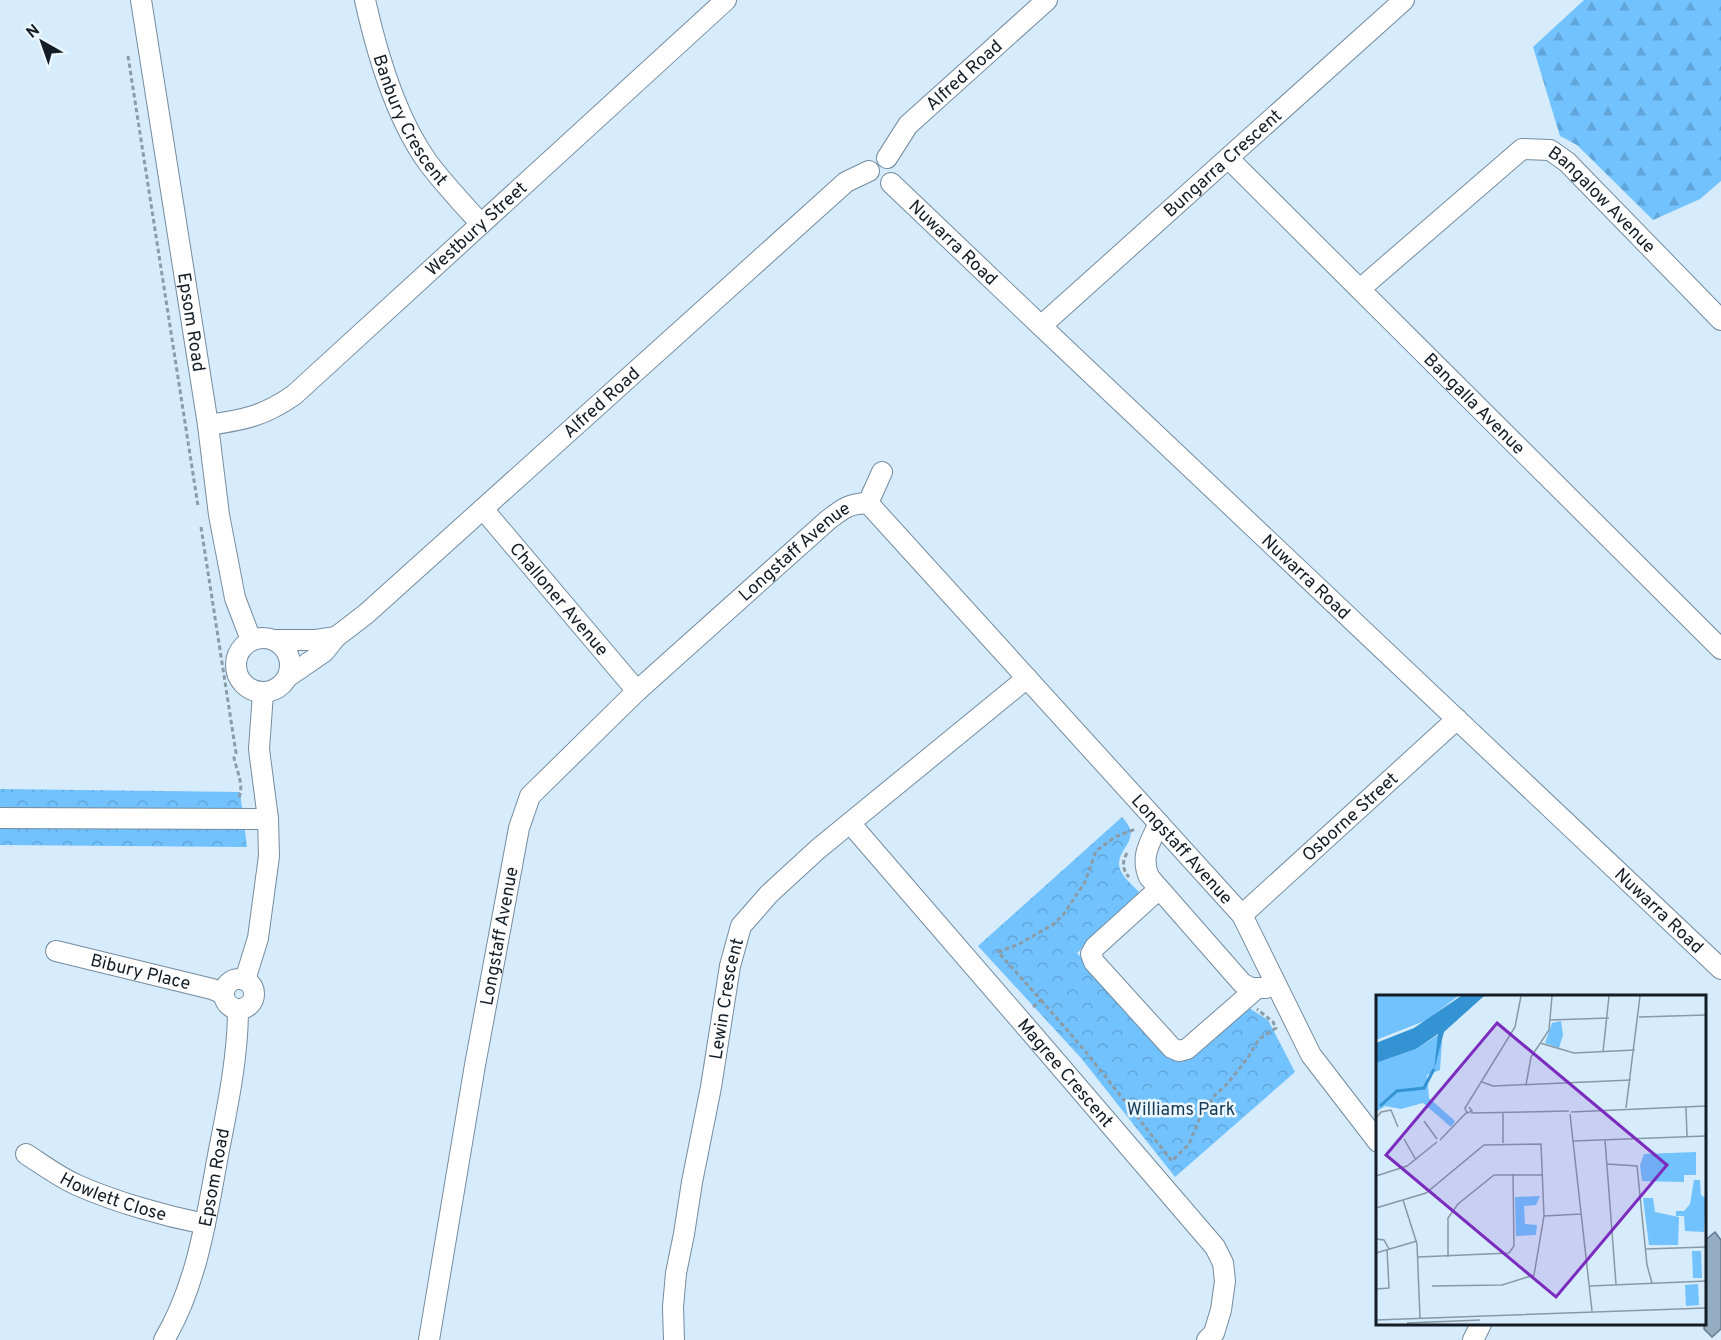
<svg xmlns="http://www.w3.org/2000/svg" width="1721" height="1340" viewBox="0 0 1721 1340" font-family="Overpass,sans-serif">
<defs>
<pattern id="forest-firs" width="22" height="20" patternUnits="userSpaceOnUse" patternTransform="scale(1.5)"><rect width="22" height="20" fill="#71c2fe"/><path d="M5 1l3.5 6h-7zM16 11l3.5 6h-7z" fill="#61a6da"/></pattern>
<pattern id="park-crowns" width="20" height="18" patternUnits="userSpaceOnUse" patternTransform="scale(1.5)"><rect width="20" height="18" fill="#71c2fe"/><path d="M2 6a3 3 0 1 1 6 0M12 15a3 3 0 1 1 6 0" fill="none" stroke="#61a6da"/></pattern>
</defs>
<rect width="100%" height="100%" fill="#d6ebfc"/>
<polygon fill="url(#forest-firs)" points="1584,0 1721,0 1721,181 1700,199 1653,220 1577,145 1560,136 1533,47"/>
<g fill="url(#park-crowns)">
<polygon points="0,789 240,792 247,847 0,845"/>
<path d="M1122,817c21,22 -3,29 -3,47 0,11 15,22 22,30l-64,59 98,108 6,1 6,-2 59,-54 22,14 27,52 -120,105 -94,-119 -103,-112z"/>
</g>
<polygon fill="#94adc2" stroke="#637b8e" stroke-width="1.5" points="1715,1232 1721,1240 1721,1329 1712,1337 1704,1329 1704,1241"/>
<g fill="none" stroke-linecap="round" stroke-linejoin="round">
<g stroke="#748ca0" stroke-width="22">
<g id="minor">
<path id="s1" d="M141,0l67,425 11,90 16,83 16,42"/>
<path id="s2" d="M365,0c12,54 31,119 64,164 16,21 34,40 52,60"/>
<path id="s3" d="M887,158l21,-33 139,-125"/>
<path id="s4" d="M1228,158l493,491"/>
<path id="s5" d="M891,183l150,143 680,643"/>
<path id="s6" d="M1360,289l162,-140 28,1 17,12 154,158"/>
<path id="s7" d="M1041,326l363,-326"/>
<path id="s8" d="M208,425c36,-5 56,-9 86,-30l432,-395"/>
<polyline points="868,503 882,472"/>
<path id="s9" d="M483,509l154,182"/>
<circle cx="263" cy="665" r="27"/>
<polyline points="275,640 316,640 336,637"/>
<path id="s10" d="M289,676l35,-24 12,-15 30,-23 480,-432 23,-11"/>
<polyline points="0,818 268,819"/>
<path id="s11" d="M850,823l184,213 181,211 8,16 2,18 -4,29 -7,23 -7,7"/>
<path d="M1159,823c-9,20 -19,33 -10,54l93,106 9,5h15"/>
<polyline points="1159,889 1095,947 1091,954 1094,962 1172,1048 1179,1051 1187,1049 1256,989"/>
<path id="s12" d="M1242,915l215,-196"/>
<path id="s13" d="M56,951l156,38 12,5"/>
<circle cx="239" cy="994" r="15"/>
<polyline points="245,980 258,938 269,856 268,819 259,749 263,693"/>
<path id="s14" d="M26,1154c17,11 33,23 51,31 38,17 88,31 128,39"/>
<path id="s15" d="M164,1340c34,-57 43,-126 55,-190 9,-46 19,-94 19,-141"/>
<path id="s16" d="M429,1340l46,-275 44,-237 11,-32 107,-105 191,-171c16,-12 20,-16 40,-17l374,412 69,140 67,87"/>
<path id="s17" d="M674,1340l-1,-33 3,-34 8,-39 8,-52 19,-95 19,-121 11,-40 28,-32 49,-45 209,-171"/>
<polyline points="1473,1340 1481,1324"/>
</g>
</g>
<g stroke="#8b9ca9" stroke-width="3" stroke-dasharray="4.5 3" stroke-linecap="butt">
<polyline points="128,56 198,506"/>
<path d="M201,527l35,226 -2,5c3,14 11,28 4,42"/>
<path d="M1127,853c-5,9 -5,16 2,24"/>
<polyline points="1041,1000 1086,1052 1172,1161 1189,1144 1199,1120 1214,1096 1227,1084 1247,1059 1259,1039 1276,1028 1273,1022 1257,1009"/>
<polyline points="1033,1007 1041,1000 998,952 1019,944 1054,924 1063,915 1085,882 1096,851 1115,837 1133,830 1133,833"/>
</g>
<use href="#minor" stroke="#fff" stroke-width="20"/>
</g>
<g text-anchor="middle" stroke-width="5" stroke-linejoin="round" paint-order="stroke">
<g font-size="18" fill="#141d25" stroke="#ecf6ff">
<text dy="6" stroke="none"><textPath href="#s3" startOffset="114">Alfred Road</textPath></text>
<text dy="6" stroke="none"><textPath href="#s2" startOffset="129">Banbury Crescent</textPath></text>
<text dy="6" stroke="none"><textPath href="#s7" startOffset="244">Bungarra Crescent</textPath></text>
<text dy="6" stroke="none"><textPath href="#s6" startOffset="314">Bangalow Avenue</textPath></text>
<text dy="6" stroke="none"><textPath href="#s8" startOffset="339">Westbury Street</textPath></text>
<text dy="6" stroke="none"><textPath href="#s5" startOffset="86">Nuwarra Road</textPath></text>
<text dy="6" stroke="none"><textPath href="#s1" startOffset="326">Epsom Road</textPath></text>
<text dy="6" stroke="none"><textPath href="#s10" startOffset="416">Alfred Road</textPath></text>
<text dy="6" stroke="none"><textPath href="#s4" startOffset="348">Bangalla Avenue</textPath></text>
<text dy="6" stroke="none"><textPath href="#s16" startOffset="914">Longstaff Avenue</textPath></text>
<text dy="6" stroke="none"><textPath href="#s5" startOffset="572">Nuwarra Road</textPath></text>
<text dy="6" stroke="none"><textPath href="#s9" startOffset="118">Challoner Avenue</textPath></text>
<text dy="6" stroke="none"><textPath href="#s12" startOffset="146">Osborne Street</textPath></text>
<text dy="6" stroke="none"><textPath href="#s16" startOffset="1472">Longstaff Avenue</textPath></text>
<text dy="6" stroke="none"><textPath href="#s5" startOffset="1058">Nuwarra Road</textPath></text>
<text dy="6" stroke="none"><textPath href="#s16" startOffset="410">Longstaff Avenue</textPath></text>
<text dy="6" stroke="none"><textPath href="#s13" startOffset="87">Bibury Place</textPath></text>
<text dy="6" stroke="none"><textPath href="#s17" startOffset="346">Lewin Crescent</textPath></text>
<text dy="6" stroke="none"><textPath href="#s11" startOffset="330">Magree Crescent</textPath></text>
<text dy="6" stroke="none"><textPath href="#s15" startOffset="171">Epsom Road</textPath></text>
<text dy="6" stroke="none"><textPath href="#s14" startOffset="98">Howlett Close</textPath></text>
</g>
<g font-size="18" fill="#143a55" stroke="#ecf6ff">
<text x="1181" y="1115">Williams Park</text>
</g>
</g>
<g transform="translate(1376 995)">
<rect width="330" height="330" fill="#d6ebfc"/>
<path d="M0,1h82l-31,24 -51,20zM320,157v23h-12v7l-42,-1 -2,-16 4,-11zM318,185h6l1,15 5,3 -2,34 -19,-1 -1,-15h-8v-5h8l6,-7zM267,203h10l2,14 24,5 -1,28h-29z" fill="#71c2fe"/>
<path d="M185,26l2,14 -4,13 -14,-5 7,-20zM62,40l4,7 -2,28 -13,5 2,23 26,23 -4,6 -28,-24 -22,6 -16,-3 -9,6v-49l40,-14zM164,201l-4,9 -12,1 1,18 12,1 -1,10 -20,1 -1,-39zM316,256h9l1,27h-9zM322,289l1,21 -13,1 -1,-21z" fill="#71c2fe"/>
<path d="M85,1h23l-40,36 -10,38 4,-36 -22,15 -40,14v-20l38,-15z" fill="#3493d3"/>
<path fill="none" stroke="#3493d3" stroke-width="3" d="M4,111l17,-15 27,-3 10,-19"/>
<path fill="none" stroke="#8899a6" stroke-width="1.5" d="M263,22l67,-2M174,25l59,-2M164,48l34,10 61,-3M227,57l6,-56M106,87l11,4 138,-6M150,90l5,-28 18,-27 3,-34M93,112l3,4 -5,2 -2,-5 50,-81 6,-31M310,112l1,30M250,113l14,-112M195,117l135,-6M95,118l98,-2M127,118v30M194,119l22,197M0,123l5,-6 10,-2 7,17M48,126l13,18M28,144l12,21M64,145l26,-27M229,145l11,144M197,146l133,-5M231,169l30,2 10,99 5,18M0,181l31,-10 30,-24M27,205l14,44 3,74M0,213l50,-15 58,-48 57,-1 3,72 -10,59 -32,10 -70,1M168,221l37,-2M0,244l8,1 5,9M270,254l60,-2M0,258l41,-12M42,262l91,-4 5,-7 -1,-72M72,262v-39l10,-14 36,-29h48M214,291l116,-5M0,294l13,-1 -2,-38M0,325l330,-12M31,328l73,-3"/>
<path fill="#7b2cbf" fill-opacity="0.15" stroke="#7b2cbf" stroke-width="3" d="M121,28l170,142 -111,132 -170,-142z"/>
<rect width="330" height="330" fill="none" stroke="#141d25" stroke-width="3"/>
</g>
<g transform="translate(42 42) rotate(320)" stroke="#ecf6ff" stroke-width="4.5" paint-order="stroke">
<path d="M0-4.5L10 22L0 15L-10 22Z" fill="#141d25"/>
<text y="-9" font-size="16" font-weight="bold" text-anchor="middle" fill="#141d25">N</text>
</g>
</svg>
